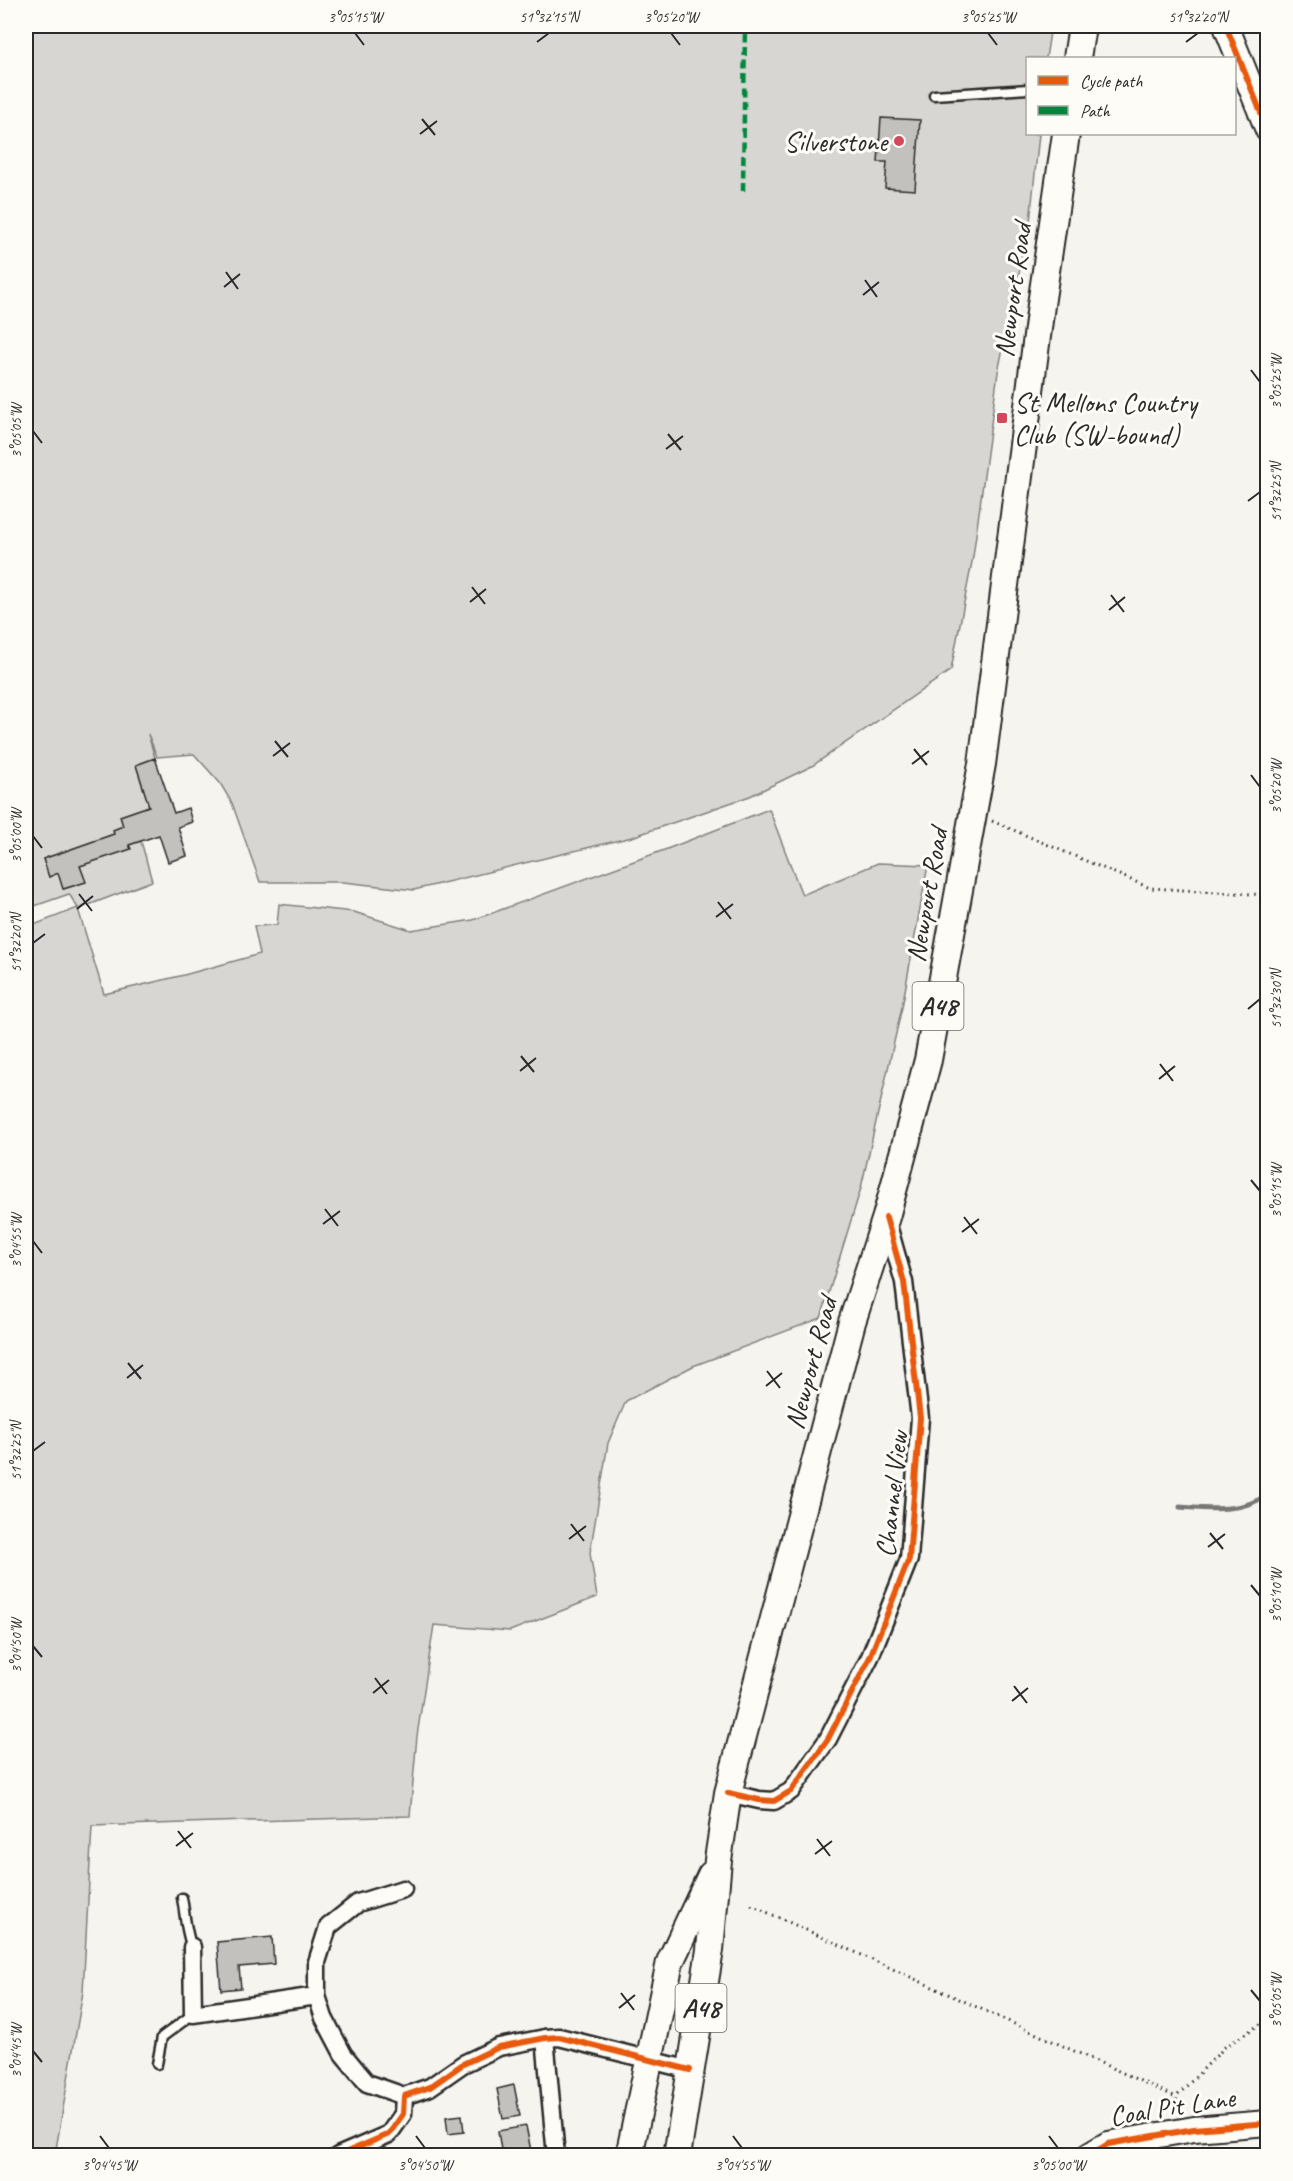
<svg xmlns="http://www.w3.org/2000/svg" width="1293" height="2181" viewBox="0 0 1293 2181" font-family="Caveat,sans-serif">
<rect width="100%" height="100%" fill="#f5f4ef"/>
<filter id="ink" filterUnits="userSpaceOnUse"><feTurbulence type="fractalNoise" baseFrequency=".0167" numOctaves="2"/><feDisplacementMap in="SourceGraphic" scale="12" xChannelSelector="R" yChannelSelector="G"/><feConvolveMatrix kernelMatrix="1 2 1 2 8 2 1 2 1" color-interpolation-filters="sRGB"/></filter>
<g filter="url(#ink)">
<polygon fill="#d7d6d2" stroke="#81807e" stroke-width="1.5" points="26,26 1051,26 1046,58 1028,58 1028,134 1039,134 1030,222 998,372 973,557 951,670 812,766 750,796 632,837 414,890 343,882 260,882 232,803 220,783 194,754 157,757 148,734 155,758 136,765 149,806 120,816 123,826 113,830 114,834 43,859 49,877 58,873 64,889 85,882 80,866 130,848 129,845 141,841 152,881 78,909 104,994 184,975 260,954 254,926 277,925 279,904 354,912 411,930 473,920 667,849 769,809 802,895 878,863 928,865 902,1007 861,1188 821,1318 693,1366 626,1401 608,1443 590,1553 597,1597 510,1631 434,1625 417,1736 410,1816 92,1826 83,1992 55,2155 26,2156 26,928 78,908 69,894 26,909"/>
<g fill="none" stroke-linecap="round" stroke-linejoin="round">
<path stroke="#797877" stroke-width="5" d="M1180,1507c29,2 63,6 88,-13"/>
</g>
<g fill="#c2c1be" stroke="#2b2b2b" stroke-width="1.5">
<polygon points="881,118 920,120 915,190 885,188 887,162 878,162"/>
<polygon points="155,758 174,813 188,808 192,822 178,827 187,856 168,862 159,835 129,845 131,849 80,866 86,882 63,889 58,873 49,877 43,859 114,834 113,830 123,826 120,816 149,806 136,765"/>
<polygon points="272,1937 274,1964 239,1967 241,1988 221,1990 217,1942"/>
<polygon points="514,2085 520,2116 503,2119 497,2089"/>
<polygon points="462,2115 464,2132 448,2134 446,2117"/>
<polygon points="526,2126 532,2156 502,2156 498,2131"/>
<polygon points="466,2151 467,2156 434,2156"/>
</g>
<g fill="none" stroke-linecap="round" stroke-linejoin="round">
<g stroke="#2b2b2b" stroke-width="13">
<g id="lane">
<polyline points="934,95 1028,89"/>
<path d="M182,1898c3,16 4,36 10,49"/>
<polyline points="157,2064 162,2037 193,2014"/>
</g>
</g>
<g stroke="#2b2b2b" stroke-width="21">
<g id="street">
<polyline points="728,1793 759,1800 774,1801 791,1791 828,1739 870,1657 909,1559 920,1418 904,1282 886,1218"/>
<polyline points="403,1889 358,1903 328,1927 317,1962 317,1996 324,2018 343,2054 367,2083 404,2096"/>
<polyline points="192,1947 193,2014 317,1996"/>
<polyline points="545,2038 556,2156"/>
<polyline points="338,2156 389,2134 403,2114 404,2096 430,2087 463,2064 499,2047 545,2038 559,2037 690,2070"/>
</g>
</g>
<g stroke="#2b2b2b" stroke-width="28">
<g id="secondary">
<polyline points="1226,26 1268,130"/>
<polyline points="1088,2156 1108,2144 1194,2129 1268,2123"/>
</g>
</g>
<g stroke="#2b2b2b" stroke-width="30">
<g id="primary">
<polyline points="1077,58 1082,26"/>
<polyline points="629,2156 670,1962 711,1875"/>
<polyline points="677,2156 710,1950 718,1860 728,1793 852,1322 886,1217 928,1060 982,764 1041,305 1066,134"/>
</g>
</g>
<g stroke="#2b2b2b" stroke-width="3" stroke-dasharray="1.5 4.5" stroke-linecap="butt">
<polyline points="992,821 1150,888 1268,895"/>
<polyline points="751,1905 1176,2097"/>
<polyline points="1178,2112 1176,2097 1225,2047 1268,2019"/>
</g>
<use href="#lane" stroke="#fdfcf7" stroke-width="8"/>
<use href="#street" stroke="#fdfcf7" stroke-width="16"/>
<use href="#secondary" stroke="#fdfcf7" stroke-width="24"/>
<use href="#primary" stroke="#fdfcf7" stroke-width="26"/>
<polyline stroke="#00873e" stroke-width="4.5" stroke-dasharray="9 4.5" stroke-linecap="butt" points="743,191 745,26"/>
<g stroke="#fdfcf7" stroke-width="10">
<g id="cycleway">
<polyline points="1226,26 1268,130"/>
<polyline points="728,1793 759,1800 774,1801 791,1791 828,1739 870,1657 909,1559 920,1418 904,1282 886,1217"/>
<polyline points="338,2156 389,2134 403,2114 404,2096 430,2087 463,2064 499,2047 545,2038 559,2037 690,2070"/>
<polyline points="1088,2156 1108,2144 1194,2129 1268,2123"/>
</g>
</g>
<use href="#cycleway" stroke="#e8590c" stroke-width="6"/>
</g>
</g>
<path fill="none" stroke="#2b2b2b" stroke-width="2" d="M355,33l9,12M671,33l9,12M988,33l9,12M537,42l12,-9M1186,42l12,-9M422,119l13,16M420,134l17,-13M226,272l12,17M865,280l12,17M224,287l16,-13M863,295l16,-13M1251,370l9,12M33,431l9,12M668,434l13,16M666,449l17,-13M1248,501l12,-9M472,587l13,17M1111,595l13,17M470,602l16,-13M1109,610l16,-13M275,741l13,16M914,749l13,16M273,756l17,-13M912,764l17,-13M1251,775l9,12M33,836l9,12M79,894l13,17M718,902l13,17M77,909l16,-13M716,917l17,-13M33,943l12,-9M1248,1009l12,-10M521,1056l13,16M1160,1064l13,17M520,1071l16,-13M1159,1079l16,-13M1251,1180l9,11M325,1209l13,17M964,1217l13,17M323,1224l17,-13M962,1232l17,-13M33,1241l9,12M128,1363l13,16M767,1371l13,17M127,1378l16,-13M766,1386l16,-13M33,1451l12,-9M571,1524l13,17M1210,1533l13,16M569,1539l17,-13M1208,1547l17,-13M1251,1585l9,11M33,1646l9,11M375,1678l12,16M1014,1686l13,17M373,1693l16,-13M1012,1701l16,-13M178,1831l13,17M817,1839l13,17M176,1846l17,-13M815,1854l17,-13M1251,1990l9,11M621,1993l13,17M619,2008l16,-13M33,2051l9,11M100,2136l9,12M416,2136l9,12M733,2136l9,12M1049,2136l9,12"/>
<g fill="#d1495b" stroke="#fdfcf7" stroke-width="2">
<circle cx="899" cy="141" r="6"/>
<rect x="996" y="412" width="12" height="12" rx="3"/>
</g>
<g text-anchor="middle" stroke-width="6" stroke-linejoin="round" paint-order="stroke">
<g fill="#fdfcf7" stroke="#6a6a68" stroke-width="1.5">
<rect x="912.5" y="982" width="51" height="48" rx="4.5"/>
<rect x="675.5" y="1984" width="51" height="48" rx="4.5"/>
</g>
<g font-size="27" font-weight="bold" fill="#2b2b2b">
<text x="938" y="1015">A48</text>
<text x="701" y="2017">A48</text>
</g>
<g font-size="28" fill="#2b2b2b" stroke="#fdfcf7" text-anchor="end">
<text x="887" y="151">Silverstone</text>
<text x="1014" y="412" text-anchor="start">St Mellons Country<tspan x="1014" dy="32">Club (SW-bound)</tspan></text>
</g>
<g font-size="28" fill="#2b2b2b" stroke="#fdfcf7">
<text transform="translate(1012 290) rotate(-82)" y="10">Newport Road</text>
<text transform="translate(926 895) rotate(-80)" y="10">Newport Road</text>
<text transform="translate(810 1363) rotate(-75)" y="10">Newport Road</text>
<text transform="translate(891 1494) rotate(-84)" y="10">Channel View</text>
<text transform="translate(1172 2106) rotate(-9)" y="10">Coal Pit Lane</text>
</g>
</g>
<rect width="1293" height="2181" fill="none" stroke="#fdfcf7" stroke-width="66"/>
<rect x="1026" y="57" width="210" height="78" fill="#fdfcf7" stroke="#a9a8a5" stroke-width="1.5"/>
<rect x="1038" y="76" width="30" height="9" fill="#e8590c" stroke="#a9a8a5" stroke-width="1.5"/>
<text x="1080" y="87" font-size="18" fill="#2b2b2b">Cycle path</text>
<rect x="1038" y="106" width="30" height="9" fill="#00873e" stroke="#a9a8a5" stroke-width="1.5"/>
<text x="1080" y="117" font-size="18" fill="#2b2b2b">Path</text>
<rect x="33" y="33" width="1227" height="2115" fill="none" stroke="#2b2b2b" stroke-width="2"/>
<g font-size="15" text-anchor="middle" fill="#2b2b2b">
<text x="355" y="22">3°05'15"W</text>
<text x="549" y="22">51°32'15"N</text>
<text x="671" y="22">3°05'20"W</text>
<text x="988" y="22">3°05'25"W</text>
<text x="1198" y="22">51°32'20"N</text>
<text transform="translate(1276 382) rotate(-90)" y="5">3°05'25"W</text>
<text transform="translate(16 431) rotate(-90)" y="5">3°05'05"W</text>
<text transform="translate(1276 492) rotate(-90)" y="5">51°32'25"N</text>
<text transform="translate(1276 787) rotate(-90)" y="5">3°05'20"W</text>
<text transform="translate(16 836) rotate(-90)" y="5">3°05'00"W</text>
<text transform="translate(16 943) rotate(-90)" y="5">51°32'20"N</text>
<text transform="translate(1276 999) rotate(-90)" y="5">51°32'30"N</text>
<text transform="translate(1276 1191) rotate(-90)" y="5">3°05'15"W</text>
<text transform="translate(16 1241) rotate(-90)" y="5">3°04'55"W</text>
<text transform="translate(16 1451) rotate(-90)" y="5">51°32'25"N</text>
<text transform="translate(1276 1596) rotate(-90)" y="5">3°05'10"W</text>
<text transform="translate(16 1646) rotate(-90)" y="5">3°04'50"W</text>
<text transform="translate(1276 2001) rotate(-90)" y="5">3°05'05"W</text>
<text transform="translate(16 2051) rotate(-90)" y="5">3°04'45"W</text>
<text x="109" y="2170">3°04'45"W</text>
<text x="425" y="2170">3°04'50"W</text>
<text x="742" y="2170">3°04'55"W</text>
<text x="1058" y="2170">3°05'00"W</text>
</g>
</svg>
